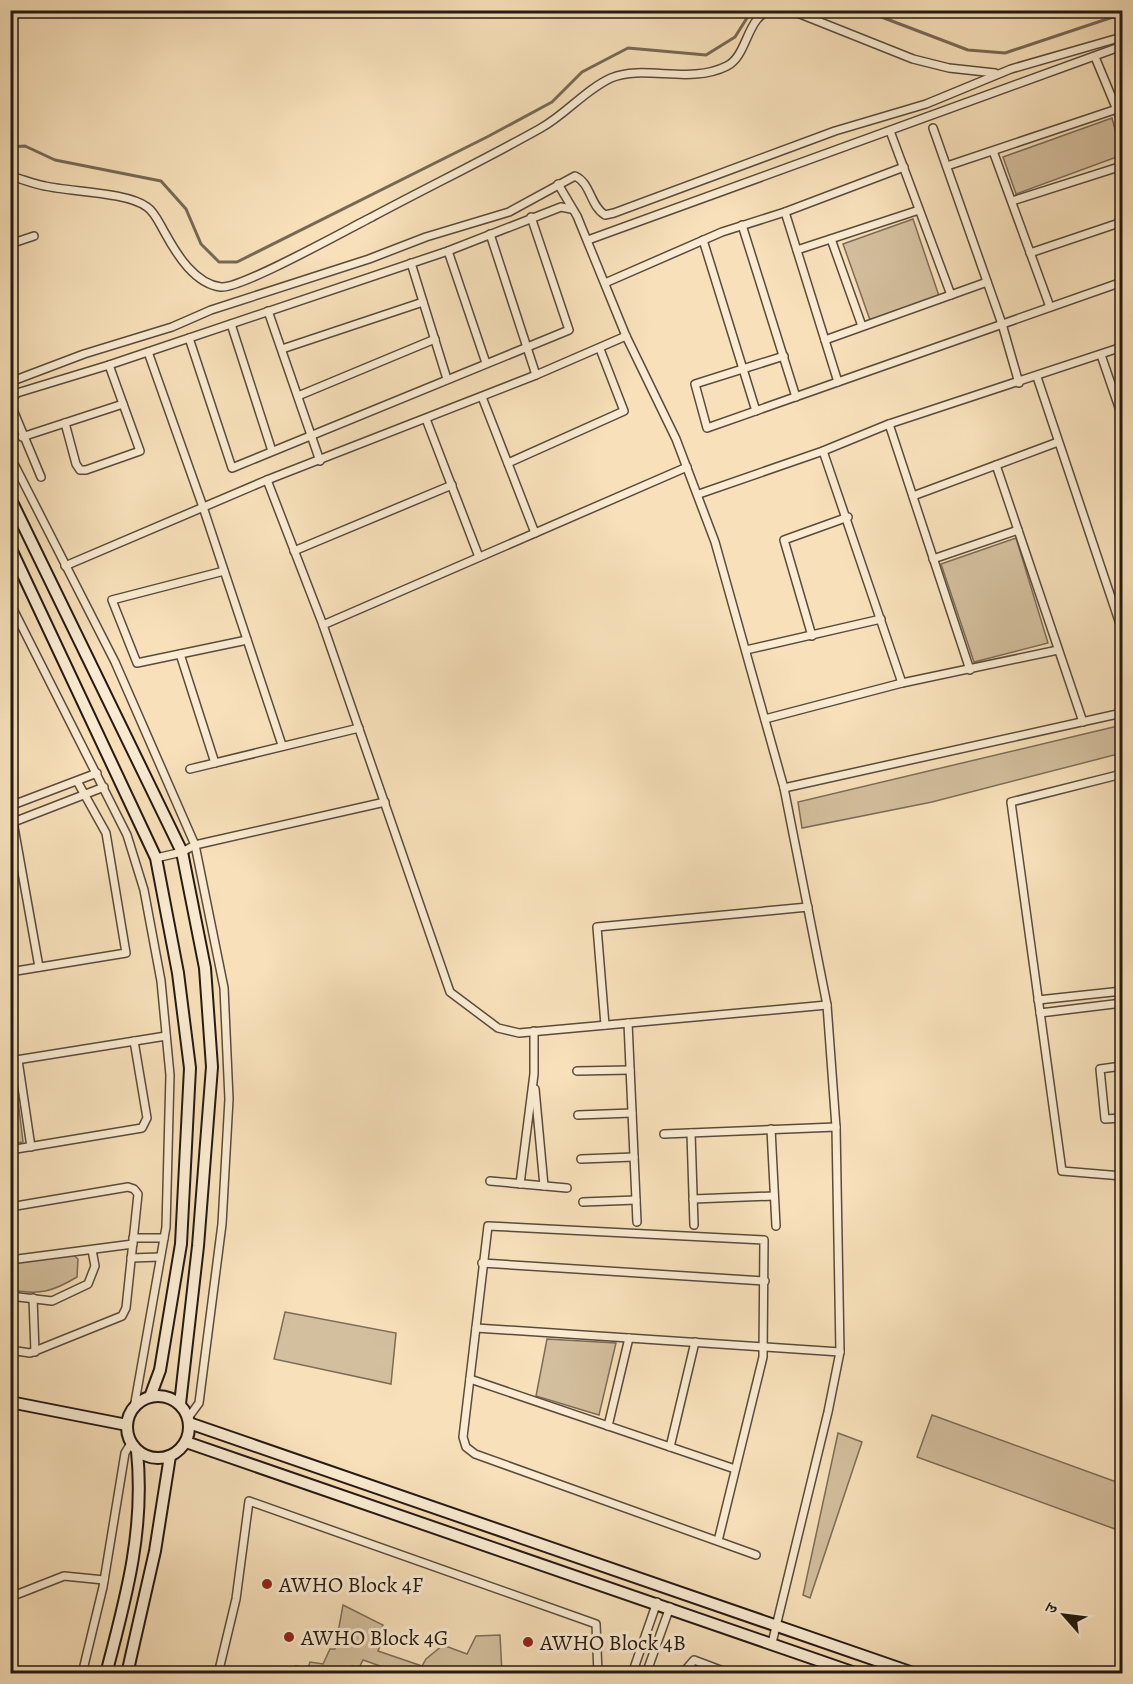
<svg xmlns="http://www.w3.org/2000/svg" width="1133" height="1684" viewBox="0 0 1133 1684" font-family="Alegreya,'Noto Serif Devanagari',serif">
<rect width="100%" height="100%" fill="#f7e0ba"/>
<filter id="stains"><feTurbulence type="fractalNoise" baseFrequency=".00333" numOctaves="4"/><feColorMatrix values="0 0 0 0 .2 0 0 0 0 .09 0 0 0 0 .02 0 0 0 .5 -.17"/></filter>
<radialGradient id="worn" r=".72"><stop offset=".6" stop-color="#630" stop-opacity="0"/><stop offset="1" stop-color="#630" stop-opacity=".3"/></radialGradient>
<g fill="#d3be9d" stroke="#7c6c57" stroke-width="1.5">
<polygon points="1112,118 1122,155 1016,194 1003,157"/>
<polygon points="913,219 939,296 870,320 843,244"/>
<polygon points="1016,538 1048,643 974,662 941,564"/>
<polygon points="1122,725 1122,753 932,802 802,828 798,802"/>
<polygon points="11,1067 14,1067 23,1142 11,1144"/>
<path d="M72,1254l6,5 -1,18c-25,15 -37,18 -66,13l-1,-28z"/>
<polygon points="285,1312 396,1333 391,1384 274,1359"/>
<polygon points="547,1339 616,1343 599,1415 536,1396"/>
<polygon points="932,1415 1122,1484 1122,1509 1115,1529 917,1457"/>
<polygon points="838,1433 862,1442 810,1598 803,1595"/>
<polygon points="343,1605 383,1625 377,1641 381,1643 378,1651 422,1666 426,1659 443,1645 467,1654 476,1636 500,1635 502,1673 400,1673 363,1660 359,1668 352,1666 348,1673 300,1673 296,1666 308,1668 310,1662 323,1664 330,1649 335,1649"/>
</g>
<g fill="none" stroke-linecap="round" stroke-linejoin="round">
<g stroke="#786854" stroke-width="3">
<polyline points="863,10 968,50 1005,53 1122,14"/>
<polyline points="10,147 25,146 55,160 161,181 186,209 201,244 219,262 237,262 487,137 552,102 582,72 628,48 706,55 735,37 752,10"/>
</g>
<g stroke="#5a4b3b" stroke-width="10">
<g id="street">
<polyline points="790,10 913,59 949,68 995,73"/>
<polyline points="1095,57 1122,122"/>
<polyline points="933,128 1002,324 1019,383"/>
<polyline points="890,131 951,295"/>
<polyline points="993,151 1050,307"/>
<polyline points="947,166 1117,109"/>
<path d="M10,176c12,3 23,8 35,10 26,6 82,6 102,21 8,5 13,18 18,26 12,22 30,51 56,54 20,2 127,-58 151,-70 56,-30 114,-58 169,-89 25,-14 44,-38 70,-50 34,-14 78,7 116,-12 22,-11 19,-53 47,-56"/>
<polyline points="558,184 577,216 626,336 676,439 715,542 784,788 827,1005 836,1127 840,1352 828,1412 772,1643"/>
<polyline points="1012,201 1122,166"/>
<polyline points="785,212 838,382"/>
<polyline points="742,225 796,397"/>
<polyline points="490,234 536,375"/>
<polyline points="831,239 862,326"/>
<polyline points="588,240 1122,46"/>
<polyline points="703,240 756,411"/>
<polyline points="10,244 34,236"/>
<polyline points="797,250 919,210"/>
<polyline points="448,251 486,363"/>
<polyline points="1030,253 1122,222"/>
<polyline points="411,263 447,379"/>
<polyline points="605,283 722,232 785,212 904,167"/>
<polyline points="268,311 320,461"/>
<polyline points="231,324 272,451"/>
<polyline points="189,338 232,468 569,330 531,217"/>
<polyline points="825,340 987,282"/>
<polyline points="282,349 423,302"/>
<polyline points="148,352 203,507 282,745"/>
<polyline points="1101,355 1122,416"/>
<polyline points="784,356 695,384 707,428 1122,282"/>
<polyline points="1037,377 1122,630"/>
<path d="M10,382l74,-28 88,-27 39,-17 158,-51 57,-22 83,-25 66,-36c16,7 15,30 30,39l9,-2 221,-82 91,-27 85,-35 111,-32"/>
<polyline points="298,396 435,339"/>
<polyline points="482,397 535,533"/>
<polyline points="426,419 479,557"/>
<polyline points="65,423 76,464 80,470 86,470 140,451 109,365"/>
<polyline points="889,424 970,670"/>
<polyline points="22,437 123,404"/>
<polyline points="823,451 902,683"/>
<polyline points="10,456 115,662 195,845 224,988 229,1099 222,1224 199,1403 188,1418"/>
<polyline points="508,463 624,411 600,349"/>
<polyline points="996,465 1083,722"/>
<polyline points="41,477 11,405 12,399 17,393 109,365 448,251 561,207 571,209"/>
<polyline points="267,480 323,625 450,992 498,1028 519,1033 827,1005"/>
<polyline points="699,494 823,451 889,424 1122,347"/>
<polyline points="913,496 1058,442"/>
<polyline points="294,551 452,485"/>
<polyline points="933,559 1018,530"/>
<polyline points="65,566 267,480 536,375 626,336"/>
<polyline points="224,571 112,600 137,663 247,640"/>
<polyline points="10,603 127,835 144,890 161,981 170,1075 166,1227 134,1408"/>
<polyline points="323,625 687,467"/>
<polyline points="812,636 784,540 848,517"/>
<polyline points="746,650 881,619"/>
<polyline points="180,654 215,763"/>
<polyline points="765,719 902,683 1058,650"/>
<polyline points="190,769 359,728"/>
<polyline points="1122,774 1011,802 1062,1171 1122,1176"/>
<polyline points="784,788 1122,713"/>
<polyline points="10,805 39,967"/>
<polyline points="10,806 97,773"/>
<polyline points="11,823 104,787"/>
<polyline points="156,858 182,852 195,845 385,802"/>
<polyline points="10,972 126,953 106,833 77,781"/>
<polyline points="1038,1000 1122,991"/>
<polyline points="1040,1013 1122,1003"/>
<polyline points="628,1023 637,1222"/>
<polyline points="605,1025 597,927 808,907"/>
<polyline points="18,1060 31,1147"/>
<polyline points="10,1061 166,1036"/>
<polyline points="1122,1066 1100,1069 1105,1119 1122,1118 1122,1105"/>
<polyline points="577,1071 630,1070"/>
<polyline points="535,1089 544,1186"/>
<polyline points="578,1115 632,1113"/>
<polyline points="771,1129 776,1226"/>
<polyline points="691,1133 694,1225"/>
<polyline points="664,1134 836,1127"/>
<polyline points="10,1150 142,1128 147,1118 134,1041"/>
<polyline points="581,1159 634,1157"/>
<polyline points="490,1181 567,1188"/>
<polyline points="520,1184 534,1074 534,1031"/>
<polyline points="693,1199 774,1196"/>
<polyline points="583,1202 636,1200"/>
<polyline points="10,1207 128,1187 134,1189 138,1194 126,1308 122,1316 30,1353 10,1350"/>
<polyline points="133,1238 164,1238"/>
<polyline points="131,1258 160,1257"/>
<polyline points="10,1260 133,1244"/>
<polyline points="482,1263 765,1281"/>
<polyline points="10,1296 52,1301 88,1284 95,1266 92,1250"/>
<polyline points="33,1298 35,1352"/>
<polyline points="476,1328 840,1352"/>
<polyline points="470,1379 735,1469"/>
<polyline points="608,1426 629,1338"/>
<polyline points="670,1447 695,1342"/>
<polyline points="718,1541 763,1357 764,1240 488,1226 463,1437 466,1447 475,1454 756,1555"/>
<polyline points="13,1596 64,1576 104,1580"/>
<polyline points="353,1672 356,1674"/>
<polyline points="82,1674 103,1587 125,1453 131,1443"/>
<polyline points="218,1674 236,1599 249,1501 596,1624 598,1674"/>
<polyline points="632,1674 657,1602"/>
<polyline points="646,1674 670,1607"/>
<polyline points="682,1674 694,1660 731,1674"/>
</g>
</g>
<g stroke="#251911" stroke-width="14">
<g id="secondary">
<polyline points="10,498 182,852 205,968 212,1067 198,1246 180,1404"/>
<polyline points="10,547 156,858 178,973 190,1068 181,1244 160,1370 150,1397"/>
<circle cx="158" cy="1427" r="31"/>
<polyline points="10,1402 127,1425"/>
<polyline points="189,1423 916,1674"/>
<polyline points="186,1442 858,1674"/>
<path d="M106,1674c20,-76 39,-144 31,-223"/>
<polyline points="127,1674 155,1551 170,1456"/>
</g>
</g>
<use href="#street" stroke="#faebd2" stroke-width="7"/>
<use href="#secondary" stroke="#faebd2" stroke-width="10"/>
</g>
<g fill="#8f2418" stroke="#faebd2" stroke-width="2">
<circle cx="267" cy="1584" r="6"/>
<circle cx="289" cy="1637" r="6"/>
<circle cx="528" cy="1642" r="6"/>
</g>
<g text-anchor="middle" stroke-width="6" stroke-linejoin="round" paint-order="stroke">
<g font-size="22" fill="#251911" stroke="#faebd2" text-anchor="start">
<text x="279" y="1592">AWHO Block 4F</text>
<text x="301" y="1645">AWHO Block 4G</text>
<text x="540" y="1650">AWHO Block 4B</text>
</g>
</g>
<rect width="1133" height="1684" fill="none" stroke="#f7e0ba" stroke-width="36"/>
<rect x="12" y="12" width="1109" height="1660" fill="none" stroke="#251911" stroke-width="3"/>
<rect x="18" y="18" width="1097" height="1648" fill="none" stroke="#251911" stroke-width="1.5"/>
<g transform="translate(1064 1615) rotate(298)" stroke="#faebd2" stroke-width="4.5" paint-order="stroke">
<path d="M0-4.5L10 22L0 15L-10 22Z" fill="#251911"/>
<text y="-9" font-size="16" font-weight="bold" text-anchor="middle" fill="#251911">उ</text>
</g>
<rect width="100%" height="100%" filter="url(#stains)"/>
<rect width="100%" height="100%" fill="url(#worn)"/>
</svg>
